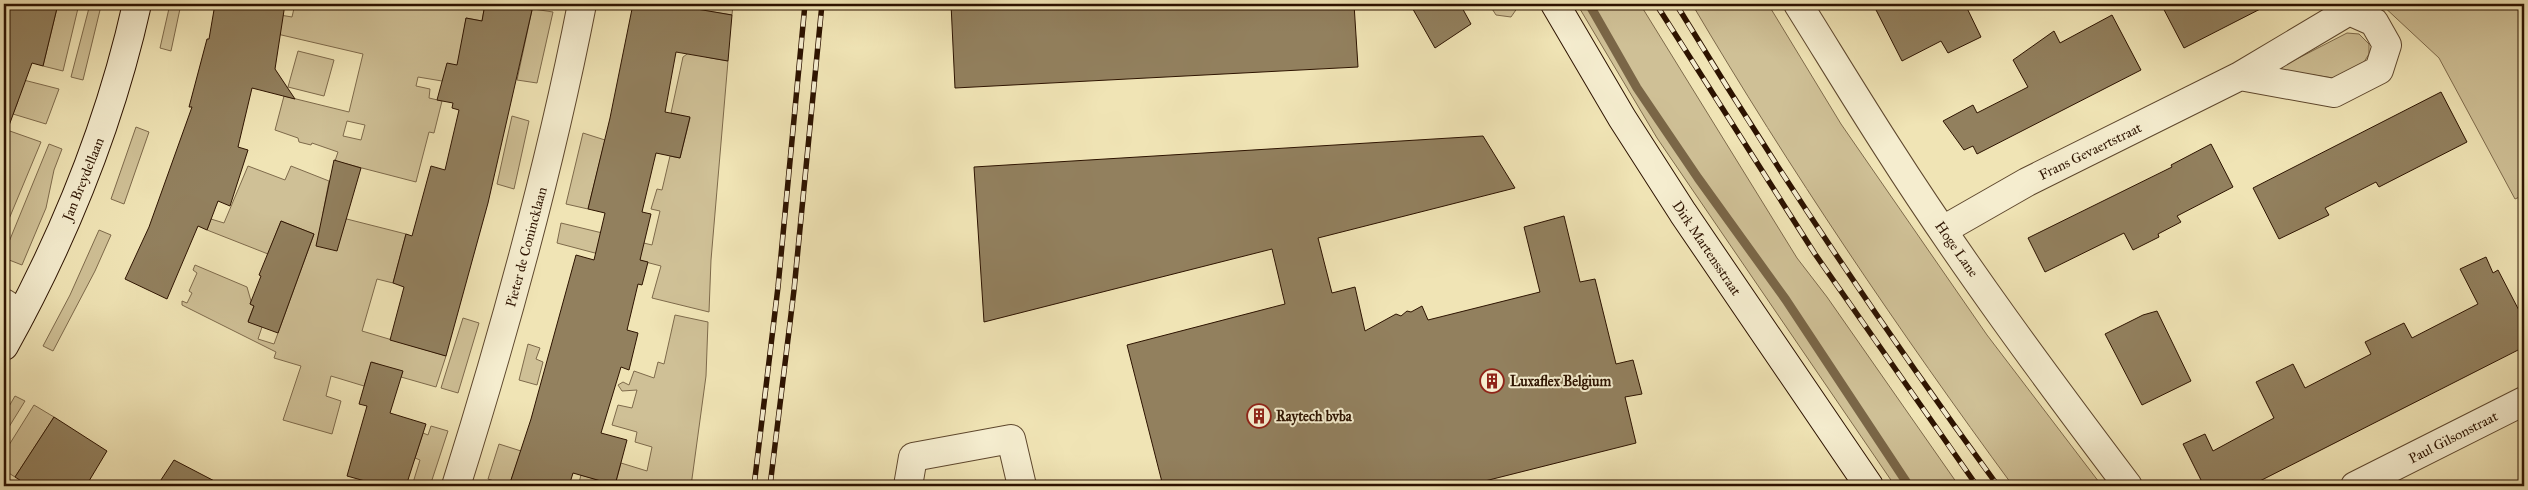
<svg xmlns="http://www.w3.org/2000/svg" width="2528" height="490" viewBox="0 0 2528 490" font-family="'IM FELL Great Primer',serif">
<rect width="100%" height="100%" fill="#f0e4b5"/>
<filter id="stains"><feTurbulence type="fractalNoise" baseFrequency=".004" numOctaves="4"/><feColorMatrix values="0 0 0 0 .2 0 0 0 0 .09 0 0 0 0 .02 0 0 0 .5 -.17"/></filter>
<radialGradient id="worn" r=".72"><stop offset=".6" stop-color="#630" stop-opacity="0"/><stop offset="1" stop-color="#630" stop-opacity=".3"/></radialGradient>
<g fill="#cfc096" stroke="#7e6a4b" fill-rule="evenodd">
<polygon points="58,4 79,4 63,71 43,66"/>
<polygon points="90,4 101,6 83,80 71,77"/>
<polygon points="170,4 181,4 171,51 160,48"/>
<path d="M295,4h190l-3,17 -16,-3 -7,47 -17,16 -24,-4 -2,9 14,3 -1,9 13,3 -8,32 -5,-1 -13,50 -81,-21 3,-9 -26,-9 -1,2 -12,-3 -1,-4 -23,-8 9,-34 65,16 14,-58 -133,-31 2,-16 60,10zM347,121l18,4 -4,15 -18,-4z"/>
<polygon points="501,4 553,12 537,83 517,80 532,10"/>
<polygon points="696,4 733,4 732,15 701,10"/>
<polygon points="1489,4 1520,4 1511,17 1496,15"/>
<polygon points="1577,4 1640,4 1797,258 1827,297 1959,486 1895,486 1657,138"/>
<path d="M1692,4h76l73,120 146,211 115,151h-89c-114,-155 -223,-316 -321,-482z"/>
<polygon points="2381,4 2524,4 2524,195 2515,199 2439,58"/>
<polygon points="2347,33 2359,34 2369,44 2369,54 2364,62 2333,78 2281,70 2283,66"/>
<polygon points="701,44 706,57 728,61 711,260 709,312 652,298 661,266 611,253 610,257 557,243 561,223 652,245 660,211 651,209 657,189 662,190 670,156 680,158 690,118 671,113 683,57"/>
<polygon points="298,51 334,60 324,96 288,87"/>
<polygon points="4,75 59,89 46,124 13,114 18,101 4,94"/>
<polygon points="512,116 529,121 514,189 497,184"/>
<polygon points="136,127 149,132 124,204 111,199"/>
<polygon points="7,130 41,142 4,231 4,140"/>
<polygon points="583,133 605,140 588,209 566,204"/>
<polygon points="49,144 62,149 54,170 46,208 22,265 4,258 4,254"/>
<polygon points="248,166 285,180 291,166 329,181 323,213 406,234 393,283 377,279 362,331 446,356 436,387 401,377 402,373 372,362 364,386 331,376 326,396 341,401 332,434 283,420 301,366 274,358 276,352 182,305 182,301 187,303 192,293 189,291 197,273 193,270 195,265 247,287 251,301 250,304 254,306 248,321 262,327 258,339 274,344 314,234 281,221 268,254 207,230 211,219 224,223"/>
<polygon points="99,230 111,235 95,271 53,351 43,346 70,295"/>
<polygon points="675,315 708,322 706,376 691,486 578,486 581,475 615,485 621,463 647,471 652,447 635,442 637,432 612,425 618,405 632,408 637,390 622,391 618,385 623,382 629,385 634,371 654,378 658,362 664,364"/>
<polygon points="463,318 479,323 458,393 441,388"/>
<polygon points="528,344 540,348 536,359 543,362 537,385 519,380"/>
<polygon points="15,396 25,401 4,435 4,415"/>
<polygon points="34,405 54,417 15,477 4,470 4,453"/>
<polygon points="431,426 448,431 430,486 412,486 420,460 415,458 423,433 428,435"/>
<polygon points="499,444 521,451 509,486 488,479"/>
</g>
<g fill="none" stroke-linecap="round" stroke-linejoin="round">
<polyline stroke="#7a6647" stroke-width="9" points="1589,4 1637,88 1698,178 1786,300 1909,486"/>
</g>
<g fill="#92805e" stroke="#2d1300">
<polygon points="4,4 58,4 43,66 32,63 7,131 4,131"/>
<polygon points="215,4 285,4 275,69 295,99 252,88 238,147 248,150 230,206 218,201 207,230 198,226 167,299 125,279 149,227 192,107 189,107 207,39 209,39"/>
<polygon points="485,4 501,4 532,10 488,203 446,356 390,340 404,287 393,283 406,234 412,236 431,166 445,170 459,110 452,108 453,103 437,100 447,63 457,65 466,18 482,21"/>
<polygon points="633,4 680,4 679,6 732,15 728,61 676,52 665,112 690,117 680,158 656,153 642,212 651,214 640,260 648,262 642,285 638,284 627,330 638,333 629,370 621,367 601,433 627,440 615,485 573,473 569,486 509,486 531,419 576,255 594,260 605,213 588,209 610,118"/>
<polygon points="951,4 1354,4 1358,67 955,88"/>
<polygon points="1410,4 1460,4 1471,24 1435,48"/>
<polygon points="1873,4 1965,4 1981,37 1948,53 1941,41 1902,61"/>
<polygon points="2161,4 2270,4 2184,48"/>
<polygon points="2112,15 2141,70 1977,154 1973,146 1964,150 1943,121 1973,105 1977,113 2028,87 2013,60 2054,31 2060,43"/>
<polygon points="2441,92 2467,142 2379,187 2376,182 2325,208 2329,215 2279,239 2253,188"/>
<polygon points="1483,136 1515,188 1318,238 1332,293 1355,287 1365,331 1396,314 1401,316 1407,311 1411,312 1422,306 1428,320 1540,292 1524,227 1564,216 1580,282 1595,279 1616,364 1633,360 1642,394 1625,397 1636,443 1465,486 1163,486 1127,345 1285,304 1272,249 984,322 974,167"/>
<polygon points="2211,144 2233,187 2177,216 2181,222 2158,234 2159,237 2133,250 2124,233 2045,272 2028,238 2172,167 2171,165"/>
<polygon points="334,160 361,168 337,251 316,246"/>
<polygon points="281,221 314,234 278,333 248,322 254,306 250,304 261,276 259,275"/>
<polygon points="2486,257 2493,273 2498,270 2524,320 2524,347 2250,486 2204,486 2183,444 2205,434 2213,451 2274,418 2256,382 2293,364 2305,388 2371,354 2365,342 2404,323 2412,338 2478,304 2460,269"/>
<polygon points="2157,311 2191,381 2142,405 2105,334 2143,315"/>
<polygon points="371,362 403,371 390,413 426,424 406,486 383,486 347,476 367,406 359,404"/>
<polygon points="54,417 107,451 86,486 29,486 15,477"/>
<polygon points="174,460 224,486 157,486"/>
</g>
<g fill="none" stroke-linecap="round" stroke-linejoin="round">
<g stroke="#5e472d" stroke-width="30">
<g id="street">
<path d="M1798,4c30,48 59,96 90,144 74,116 157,228 240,338"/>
<polyline points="1943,230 2027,182 2240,76 2349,11 2374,22 2387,45 2379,70 2334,93 2240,76"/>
<polyline points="4,303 21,314"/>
<path d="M456,486c50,-159 94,-319 126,-482"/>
<polyline points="908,486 913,457 1011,439 1022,486"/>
<polyline points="2355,486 2524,401"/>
</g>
</g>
<g stroke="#2d1300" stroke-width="30">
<g id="secondary">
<polyline points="1555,4 1622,118 1683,213 1869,486"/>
<path d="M4,346c60,-108 106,-221 133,-342"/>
</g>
</g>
<use href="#street" stroke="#f5edcf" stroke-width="28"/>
<use href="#secondary" stroke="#f5edcf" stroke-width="28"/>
<g stroke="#2d1300" stroke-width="5.5">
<g id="rail">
<polyline points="1656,4 1815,254 1977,486"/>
<path d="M1676,4c100,165 208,326 322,482"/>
<polyline points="754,486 778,287 805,4"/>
<polyline points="770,486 794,290 822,4"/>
</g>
</g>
<use href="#rail" stroke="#f5edcf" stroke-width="4" stroke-dasharray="11" stroke-linecap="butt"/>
</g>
<defs>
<g id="building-ring" transform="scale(1.25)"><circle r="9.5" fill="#f5edcf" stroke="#8f2418" stroke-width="1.5"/><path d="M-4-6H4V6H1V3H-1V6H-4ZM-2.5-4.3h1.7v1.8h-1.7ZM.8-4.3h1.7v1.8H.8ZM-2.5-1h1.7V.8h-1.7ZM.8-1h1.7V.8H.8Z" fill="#8f2418"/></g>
</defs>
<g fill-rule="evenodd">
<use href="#building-ring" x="1492" y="381"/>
<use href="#building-ring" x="1259" y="416"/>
</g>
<g text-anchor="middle" stroke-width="4" stroke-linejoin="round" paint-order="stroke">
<g font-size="14" fill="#2d1300" stroke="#f5edcf">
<text transform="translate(2090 151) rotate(-26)" y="5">Frans Gevaertstraat</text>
<text transform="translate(83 179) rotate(-68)" y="5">Jan Breydellaan</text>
<text transform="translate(526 247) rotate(-75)" y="5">Pieter de Conincklaan</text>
<text transform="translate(1707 248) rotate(56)" y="5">Dirk Martensstraat</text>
<text transform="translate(1957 249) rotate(55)" y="5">Hoge Lane</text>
<text transform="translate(2453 437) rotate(-27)" y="5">Paul Gilsonstraat</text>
</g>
<g font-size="14" font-weight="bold" fill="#2d1300" stroke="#f5edcf" text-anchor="start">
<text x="1510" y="386">Luxaflex Belgium</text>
<text x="1276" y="421">Raytech bvba</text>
</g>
</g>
<rect width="2528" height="490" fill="none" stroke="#f0e4b5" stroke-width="20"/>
<rect x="5" y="5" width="2518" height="480" fill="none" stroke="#2d1300" stroke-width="2.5"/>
<rect x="10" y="10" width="2508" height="470" fill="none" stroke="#2d1300"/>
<rect width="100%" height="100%" filter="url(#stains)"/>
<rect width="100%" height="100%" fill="url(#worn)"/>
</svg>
